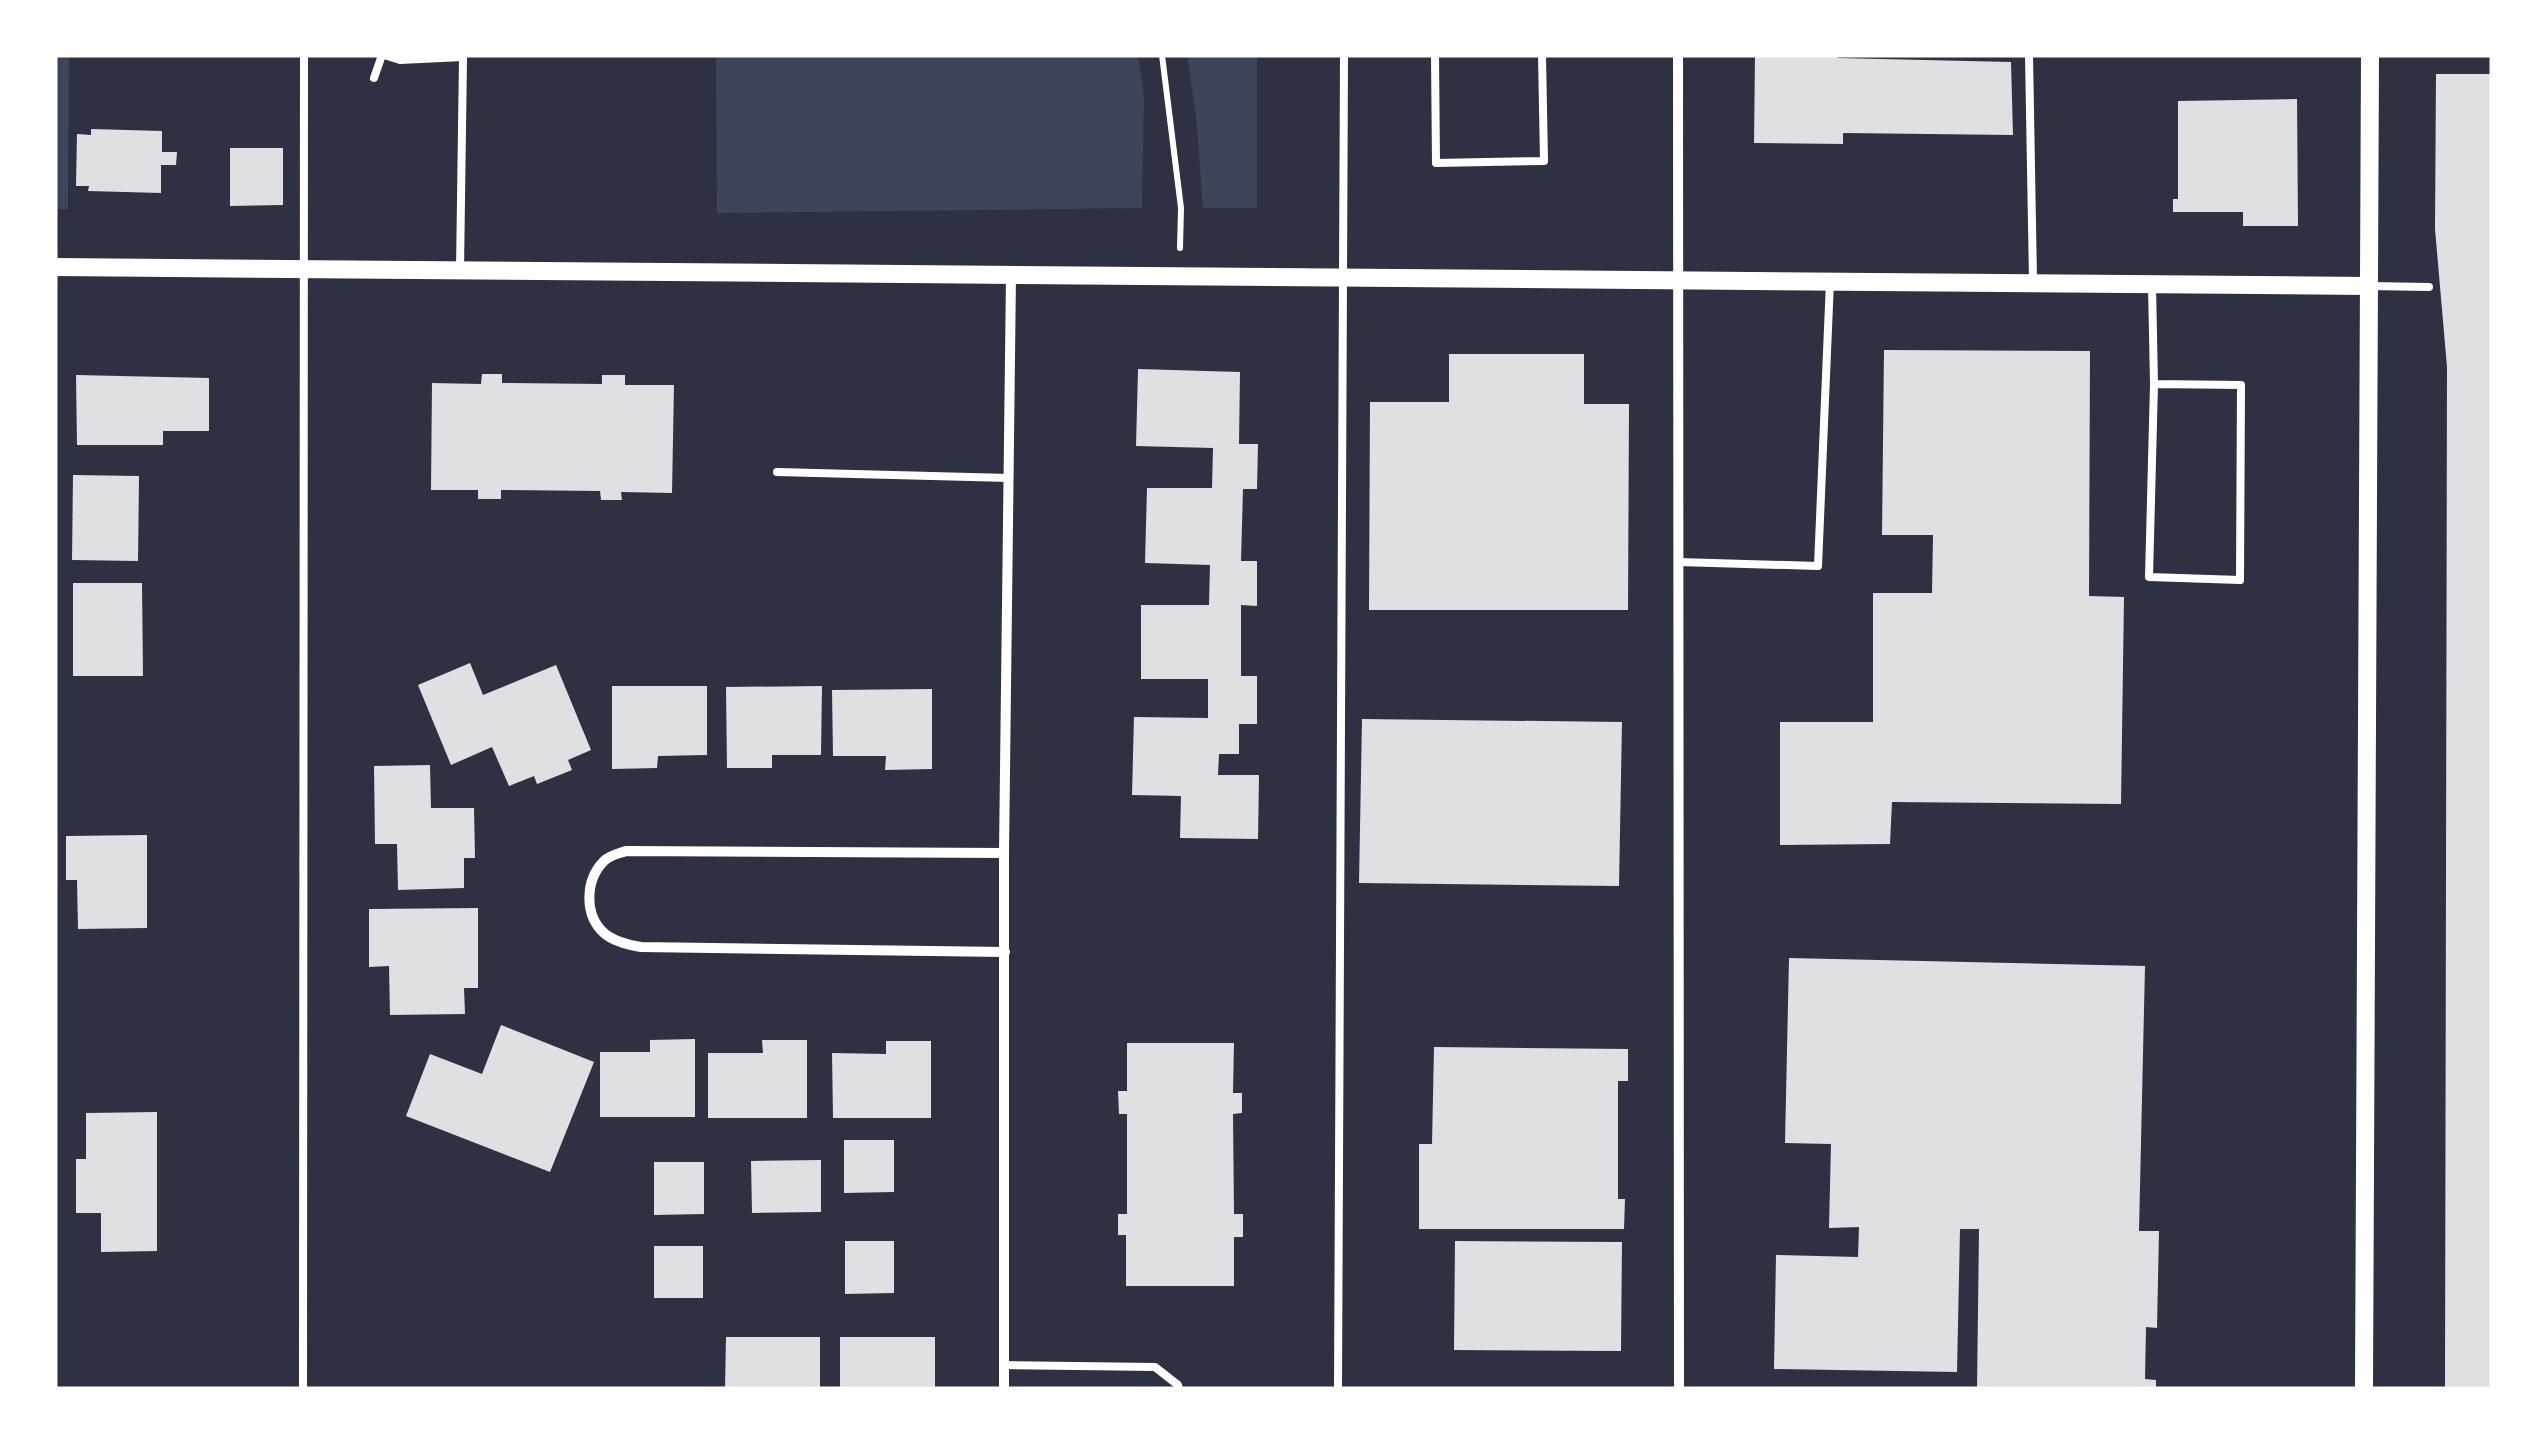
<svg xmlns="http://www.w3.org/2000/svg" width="2547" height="1444" viewBox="0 0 2547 1444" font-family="'Archivo Narrow',sans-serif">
<rect width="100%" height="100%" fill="#2d3142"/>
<g fill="#3c4559">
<polygon points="55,55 69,55 68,209 55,209"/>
<polygon points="716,55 1138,55 1144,96 1142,208 717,213"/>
<polygon points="1187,55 1257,55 1257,208 1203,208 1196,116"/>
</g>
<g fill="#e0e0e3">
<polygon points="1755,55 1838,55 1838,58 2011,62 2013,135 1843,133 1843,144 1754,143"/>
<polygon points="2436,74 2492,74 2492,1389 2445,1389 2447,367 2435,229"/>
<polygon points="2297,99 2298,226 2243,226 2243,212 2173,212 2173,199 2178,199 2178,101"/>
<polygon points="91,129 162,131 162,152 177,152 176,165 161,165 161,193 88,191 89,186 76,186 77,134 91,135"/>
<polygon points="230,148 283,148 283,205 230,206"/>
<polygon points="1884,350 2090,351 2089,596 2124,597 2121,804 1892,802 1890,844 1780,845 1780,722 1873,722 1873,593 1932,593 1933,535 1882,535"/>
<polygon points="1449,354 1584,354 1584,404 1629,404 1628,610 1369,610 1370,402 1449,402"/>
<polygon points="1138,369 1240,372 1239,444 1258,444 1257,489 1243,489 1241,561 1257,561 1257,606 1241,605 1241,676 1257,676 1257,724 1239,724 1239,754 1219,754 1218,775 1259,775 1258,839 1180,838 1181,796 1132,795 1134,717 1208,718 1208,679 1141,679 1141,605 1209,605 1210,565 1145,563 1147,488 1212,488 1213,448 1136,446"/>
<polygon points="482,374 502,374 502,383 602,384 602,375 625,375 625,385 674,385 672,493 621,492 622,500 601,500 600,491 501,490 501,499 478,499 478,490 431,490 432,383 481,384"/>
<polygon points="76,375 209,378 209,431 163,431 163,445 77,445"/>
<polygon points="73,475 139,476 138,561 72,560"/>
<polygon points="73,583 142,583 143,676 73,676"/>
<polygon points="470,663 483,695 556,665 591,750 568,760 572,770 537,784 534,776 509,786 492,747 451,765 418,685"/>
<polygon points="612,686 707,686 707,755 658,756 657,768 612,769"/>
<polygon points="822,686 821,755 772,755 772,768 727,768 726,687"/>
<polygon points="932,689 932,769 885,770 886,756 833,756 832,690"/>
<polygon points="1362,719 1622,722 1619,886 1359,883"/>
<polygon points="430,765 431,808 474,808 475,858 464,858 464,888 398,890 397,844 375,844 374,766"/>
<polygon points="147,835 147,928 78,929 77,880 66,880 66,836"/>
<polygon points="478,908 478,988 464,988 465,1014 390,1015 389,966 369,967 369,909"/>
<polygon points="1789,958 2145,966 2139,1231 2159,1231 2157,1328 2146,1327 2145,1379 2156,1380 2156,1389 1977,1389 1979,1229 1960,1229 1957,1372 1774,1369 1776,1255 1858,1257 1859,1227 1829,1228 1831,1144 1785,1143"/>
<polygon points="501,1025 594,1062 550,1172 406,1116 430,1054 482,1074"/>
<polygon points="695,1039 695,1117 600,1117 600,1052 650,1052 650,1040"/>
<polygon points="762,1040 807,1040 807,1118 708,1118 708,1053 763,1053"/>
<polygon points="886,1041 931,1041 931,1118 833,1118 832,1053 886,1054"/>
<polygon points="1127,1043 1234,1043 1233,1093 1242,1093 1242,1113 1233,1114 1234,1214 1243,1214 1243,1237 1234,1237 1234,1286 1126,1286 1126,1235 1118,1235 1118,1214 1127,1214 1127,1114 1119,1114 1118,1091 1127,1091"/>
<polygon points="1434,1047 1628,1049 1628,1081 1618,1081 1618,1199 1625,1199 1624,1229 1419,1229 1419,1144 1432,1144"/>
<polygon points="157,1112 157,1251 101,1252 101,1213 76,1213 76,1159 86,1159 86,1113"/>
<polygon points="844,1140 894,1140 894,1192 844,1193"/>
<polygon points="821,1160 821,1212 752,1213 751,1161"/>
<polygon points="654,1162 704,1162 704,1214 654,1215"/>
<polygon points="845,1241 894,1241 894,1293 845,1294"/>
<polygon points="1455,1241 1622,1242 1621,1351 1454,1350"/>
<rect x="654" y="1246" width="49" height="52"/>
<polygon points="726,1337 820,1337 820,1389 725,1389"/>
<rect x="840" y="1337" width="95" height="52"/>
</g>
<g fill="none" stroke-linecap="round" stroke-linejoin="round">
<polyline stroke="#fff" stroke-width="6" points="1162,55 1181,208 1180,248"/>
<g stroke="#fff" stroke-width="8">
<polyline points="384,55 400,60 463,57"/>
<polyline points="1435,55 1436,163 1544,161 1542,55"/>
<polyline points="2029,55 2033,280"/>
<polyline points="374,78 382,55"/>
<polyline points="460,270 463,58"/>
<polyline points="2152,285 2154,384 2149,577 2240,580 2241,385 2154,384"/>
<polyline points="2369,286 2429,287"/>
<polyline points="777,472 1009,478"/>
<polyline points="1678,562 1818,566 1830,281"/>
<polyline points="1004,1365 1155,1367 1178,1385 1179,1389"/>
<polyline points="303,1389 304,55"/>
<polyline points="1338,1389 1344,55"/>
</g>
<g stroke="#fff" stroke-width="10">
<polyline points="1678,55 1679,1389"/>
<path d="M1004,853l-378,-2c-8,3 -16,4 -22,10 -19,19 -20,54 0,72 10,9 25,12 37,14l364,5"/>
<polyline points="1004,1389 1004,853 1011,275"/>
</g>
<g stroke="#fff" stroke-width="18">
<polyline points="55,267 2369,286"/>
<polyline points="2364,1389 2370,55"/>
</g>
</g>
<rect width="2547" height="1444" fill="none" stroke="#ffffff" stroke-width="115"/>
</svg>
